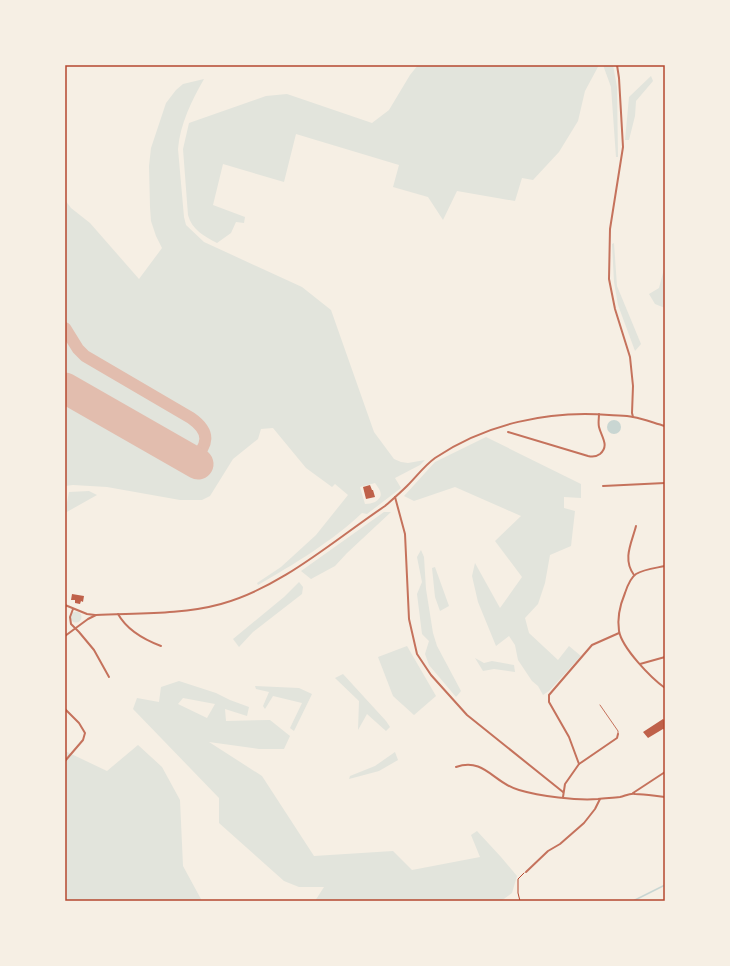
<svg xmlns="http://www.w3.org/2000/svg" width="730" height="966" viewBox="0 0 730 966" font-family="Figtree,sans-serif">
<rect width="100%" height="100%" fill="#f6efe4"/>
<g fill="#e2e4dc" fill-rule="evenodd">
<path d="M418,65h181l-14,26 -7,30 -19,31 -26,28 -11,-2 -7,23 -58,-10 -14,29 -15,-23 -35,-10 6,-22 -103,-31 -12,48 -61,-18 -10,41 32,12 -1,6 -8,-1 -5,11 -14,10c-13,-7 -25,-13 -29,-28l-5,-66 6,-26 77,-27 21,-2 85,29 17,-13 21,-35z"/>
<polygon points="603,65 613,65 617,87 618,157 616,157 611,87"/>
<polygon points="651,76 653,81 636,101 635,116 629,140 625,140 629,97"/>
<path d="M204,79c-12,21 -24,45 -26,70l6,68 2,8 18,17 98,45 29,23 43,122 20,27 7,3 7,1 17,-3 -5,5 -25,13 6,10 -34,26 -5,-1c-28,27 -69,52 -104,72l-1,-2 24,-16 35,-32 32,-40 -13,-11 -3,3 -26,-19 -33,-40 -12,1 -3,10 -25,20 -23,37 -8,4h-22l-73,-13 -34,-2 -8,1v-286l6,8 19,15 49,56 23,-31 -6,-12 -5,-15 -1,-14 -1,-41 2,-18 15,-45 10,-13 7,-6zM375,483c5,7 10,13 0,19 -3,1 -6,2 -10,2l-5,-17z"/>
<polygon points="614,243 617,286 641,344 635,351 618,305 614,282 612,244"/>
<polygon points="665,265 665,308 655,304 649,294 659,288"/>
<polygon points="486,437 581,484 581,498 564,497 564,508 575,511 571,546 550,555 545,583 538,604 525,618 529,633 558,660 569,646 581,656 549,691 543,695 538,686 532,681 518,660 515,645 509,636 496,646 478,602 472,576 475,563 500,608 522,577 495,541 521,516 455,487 414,501 404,496 435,462"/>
<polygon points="89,491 97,495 65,513 69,492"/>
<polygon points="384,512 391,512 347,553 335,566 311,579 301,571"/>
<polygon points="421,550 424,557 426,589 433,633 437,646 461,691 456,697 429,665 425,654 429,641 422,634 417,594 422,582 417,557"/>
<polygon points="435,567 449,606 440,611 435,597 432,568"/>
<polygon points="299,582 303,587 302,594 253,632 239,647 233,639 284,597"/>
<circle cx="76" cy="617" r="5.5"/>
<polygon points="407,646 436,696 414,715 393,696 378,657"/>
<polygon points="475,658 484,663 492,661 514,665 515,672 494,669 483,671"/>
<polygon points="343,674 386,721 390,727 386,731 367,714 358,730 359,701 335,678"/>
<path d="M179,681l37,12 14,7 19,7 -2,9 -22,-7 1,12 44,-1 20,16 -6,13h-25l-50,-7 53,34 52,80 79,-5 19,19 68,-13 -9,-22 6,-4 24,26 16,19 -5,17 -11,8h-186l9,-14h-25l-15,-6 -65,-58v-25l-86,-89 4,-11 22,4 2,-15zM183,698l32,6 -8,14 -29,-14z"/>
<polygon points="255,686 299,688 312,694 294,731 290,728 302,703 273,696 265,709 263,706 269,692 256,689"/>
<polygon points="138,745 162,767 180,800 183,866 202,901 65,901 65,751 107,771"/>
<polygon points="395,752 398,760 379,771 349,779 350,776 375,766"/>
</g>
<circle fill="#c9d6d2" cx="614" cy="427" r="7"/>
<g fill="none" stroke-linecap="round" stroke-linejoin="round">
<polyline stroke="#c9d6d2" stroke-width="1.5" points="633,901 665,885"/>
<path stroke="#e2bdae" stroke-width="12" d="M65,328l13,21 7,7 106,62c20,14 18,27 1,43"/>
<polyline stroke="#e2bdae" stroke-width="31" points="65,388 198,464"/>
</g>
<g fill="#bf614a">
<polygon points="370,485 372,490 373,490 375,497 366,499 363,487"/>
<polygon points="72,594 84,596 83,602 81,601 80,604 75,603 75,600 71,600"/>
<polygon points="663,719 665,721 665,730 663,729 648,738 643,732"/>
</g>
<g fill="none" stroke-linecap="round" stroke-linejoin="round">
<polyline stroke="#b5482f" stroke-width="1" points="520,901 518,893 518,879 524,873"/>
<polyline stroke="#c5725c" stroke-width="1" points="600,705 618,731 618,734"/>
<g stroke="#c5725c" stroke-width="2">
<polyline points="617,65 619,78 623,147 610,229 609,279 615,309 630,357 633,386 632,413 633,417"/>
<path d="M508,432l80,24c4,1 8,1 12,-2 10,-8 1,-18 -1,-27 -1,-4 0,-9 0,-13"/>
<polyline points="603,486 665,483"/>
<polyline points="395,497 405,534 409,619 417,654 431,675 467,715 563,792"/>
<path d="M665,566c-9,2 -21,3 -29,8 -6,4 -9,13 -11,19 -5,12 -8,25 -6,38 3,17 32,47 46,57"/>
<path d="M634,575c-12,-16 -2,-33 2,-49"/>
<polyline points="65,605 87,614 95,615"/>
<polyline points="73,609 70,617 71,624 79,632 94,650 109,677"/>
<path d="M118,614c9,16 27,26 43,32"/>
<path d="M65,636l23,-17 8,-4c41,-2 85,0 125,-11 61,-17 112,-63 164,-98 8,-7 15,-13 22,-20 10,-10 17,-20 28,-28 50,-34 114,-48 174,-43 8,1 16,0 24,2 11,2 21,6 32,9"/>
<polyline points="640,664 665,657"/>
<polyline points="65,709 79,723 85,733 83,740 65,761"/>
<polyline points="579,764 617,738 618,734"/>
<path d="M456,767c29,-10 38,17 63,23 20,6 59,11 79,9 7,-1 15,-1 22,-2 5,-1 10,-4 15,-3 10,0 20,2 30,3"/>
<polyline points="633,793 665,772"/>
<polyline points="563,797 565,784 579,764 569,737 549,702 549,695 592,645 619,633"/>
<polyline points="526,872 548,851 560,844 584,823 595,809 600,799"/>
</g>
</g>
<rect width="730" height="966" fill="none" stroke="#f6efe4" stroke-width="132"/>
<rect x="66" y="66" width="598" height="834" fill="none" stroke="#b5482f" stroke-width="1.5"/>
</svg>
